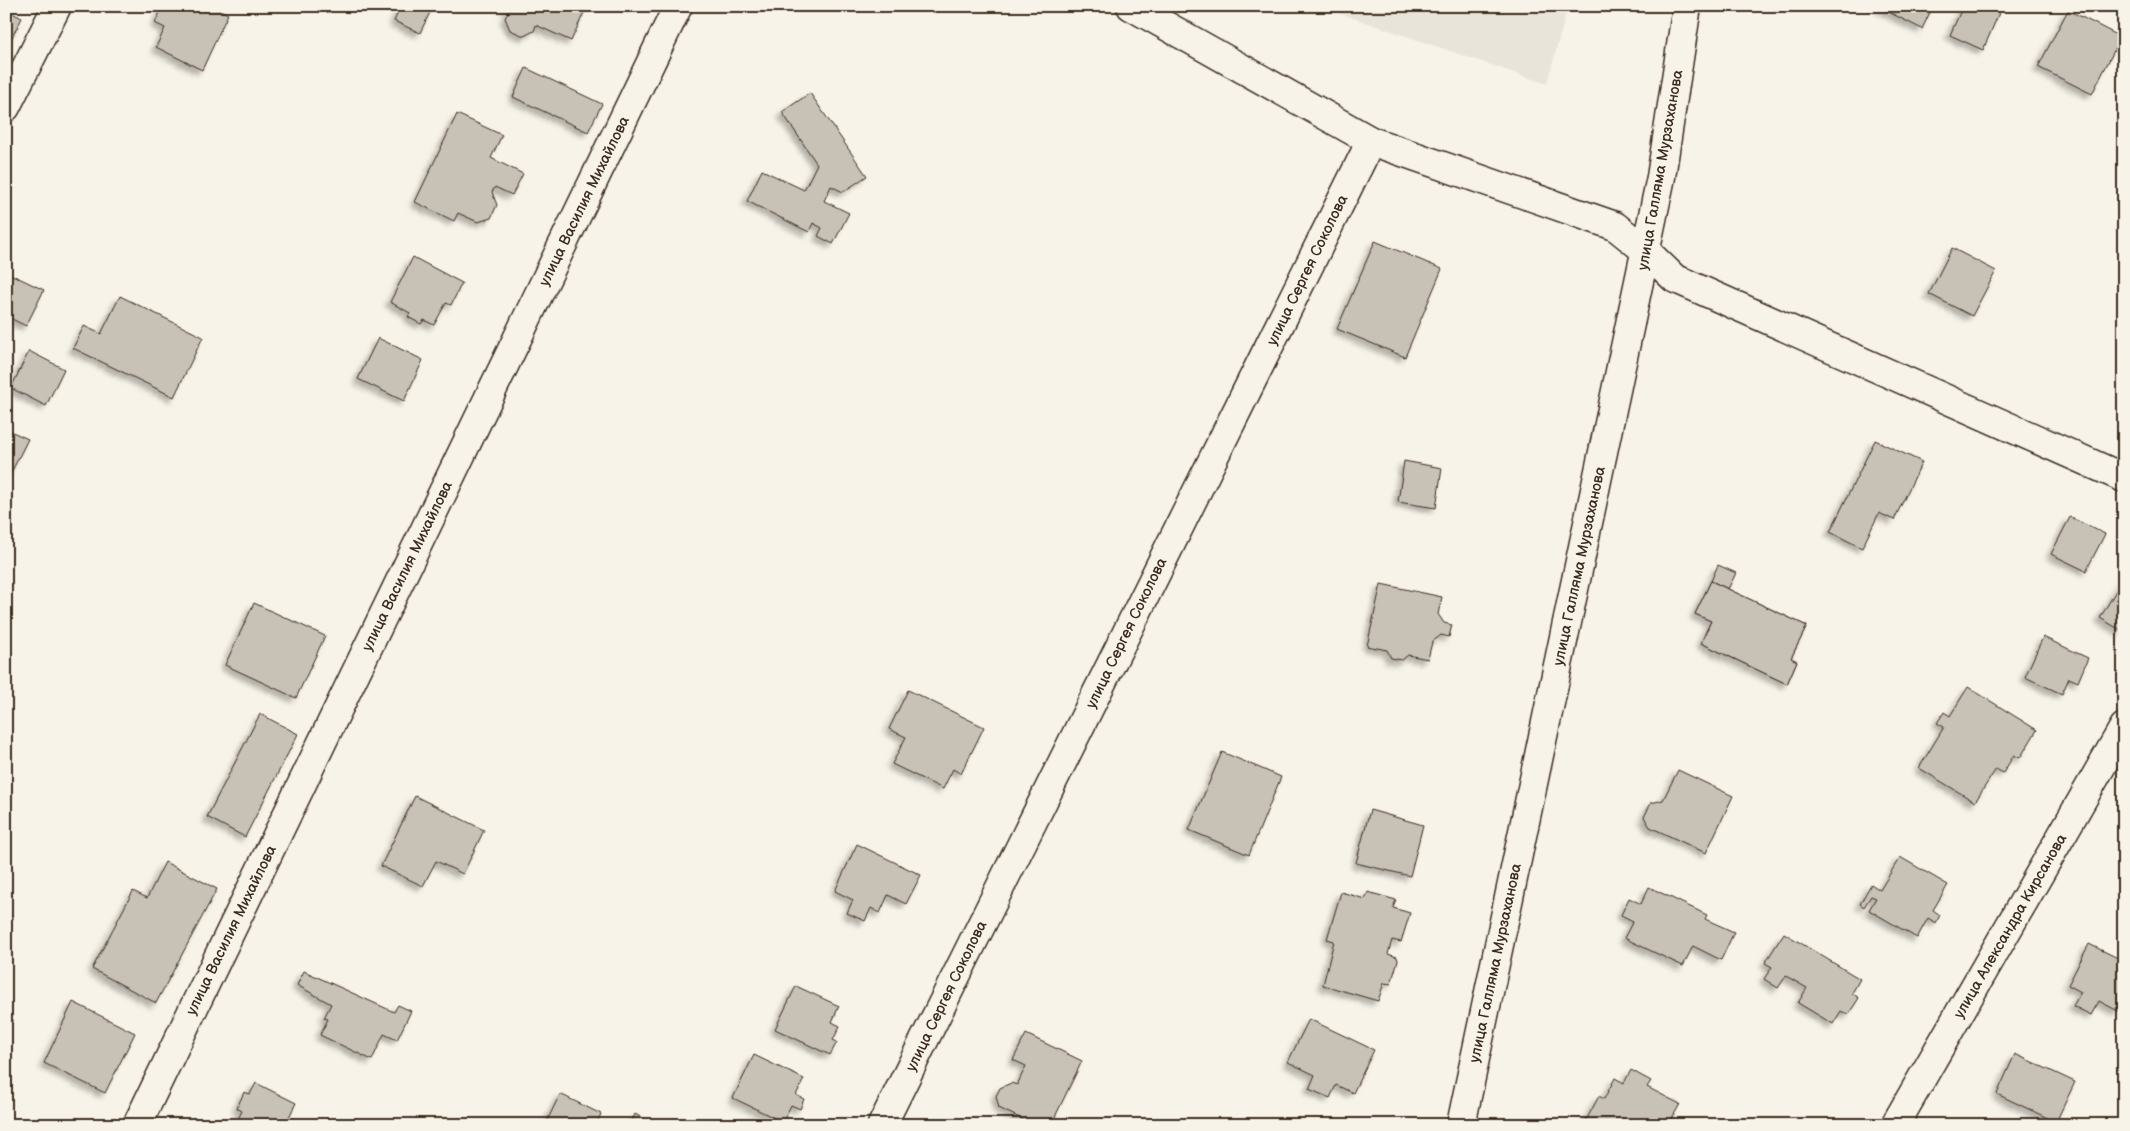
<svg xmlns="http://www.w3.org/2000/svg" width="2130" height="1131" viewBox="0 0 2130 1131" font-family="'Balsamiq Sans',sans-serif">
<defs>
<filter id="shadow"><feDropShadow dx="-4.5" dy="4.5" stdDeviation="2.5" flood-color="#0004"/></filter>
</defs>
<rect width="100%" height="100%" fill="#f7f3e8"/>
<filter id="ink" filterUnits="userSpaceOnUse"><feTurbulence type="fractalNoise" baseFrequency=".02" numOctaves="2"/><feDisplacementMap in="SourceGraphic" scale="10" xChannelSelector="R" yChannelSelector="G"/><feConvolveMatrix kernelMatrix="1 2 1 2 8 2 1 2 1" color-interpolation-filters="sRGB"/></filter>
<g filter="url(#ink)">
<polygon fill="#e9e4d9" points="1318,6 1568,6 1547,84"/>
<g fill="#c8c1b6" stroke="#3b2a1e" filter="url(#shadow)">
<polygon points="163,6 212,6 228,14 202,70 156,47 165,28 155,23"/>
<polygon points="401,6 433,6 420,33 394,21"/>
<polygon points="503,6 587,6 571,41 536,25 534,31 524,36 510,30 505,18 510,9"/>
<polygon points="1877,6 1933,6 1922,29"/>
<polygon points="1963,6 2002,6 1983,50 1950,35"/>
<polygon points="6,10 22,18 6,49"/>
<polygon points="2068,10 2121,37 2092,94 2038,67"/>
<polygon points="526,68 602,104 588,132 513,97"/>
<polygon points="810,93 867,176 843,192 831,186 824,201 849,213 833,244 818,236 822,228 813,223 809,232 747,201 762,170 804,190 817,164 782,112"/>
<polygon points="457,114 502,135 491,158 523,174 512,195 495,187 492,192 497,205 491,218 478,222 458,213 454,221 415,202"/>
<polygon points="1375,241 1442,269 1405,357 1337,329"/>
<polygon points="1952,248 1996,271 1972,316 1929,294"/>
<polygon points="413,257 462,283 451,305 446,303 434,325 424,320 421,324 408,317 410,313 390,302"/>
<polygon points="6,272 44,290 26,326 6,316"/>
<polygon points="120,296 203,337 174,397 73,348 84,326 101,334"/>
<polygon points="378,338 423,360 404,401 358,379"/>
<polygon points="29,351 64,369 46,406 11,388"/>
<polygon points="6,429 28,439 6,483"/>
<polygon points="1875,440 1922,462 1894,520 1879,513 1862,548 1830,532"/>
<polygon points="1404,461 1442,468 1436,508 1398,502"/>
<polygon points="2070,517 2105,534 2086,571 2051,554"/>
<polygon points="1718,565 1736,573 1728,589 1711,581"/>
<polygon points="2124,577 2124,632 2100,618"/>
<polygon points="1711,581 1807,626 1791,658 1797,661 1787,684 1701,643 1711,621 1695,614"/>
<polygon points="1711,581 1807,626 1791,658 1797,661 1787,684 1701,643 1711,621 1695,614"/>
<polygon points="1381,584 1442,597 1438,614 1444,623 1452,625 1449,637 1441,635 1432,642 1428,659 1408,655 1402,660 1391,658 1387,650 1367,646"/>
<polygon points="254,603 325,636 296,698 225,665"/>
<polygon points="2043,637 2088,658 2078,682 2069,678 2062,694 2025,677"/>
<polygon points="1968,687 2037,730 2020,758 2014,755 2003,773 1996,769 1975,802 1919,768 1944,727 1937,723 1944,712 1950,716"/>
<polygon points="908,690 984,727 961,774 953,769 943,789 892,764 906,737 889,729"/>
<polygon points="260,714 298,734 245,837 207,817"/>
<polygon points="1222,752 1281,777 1249,855 1189,830"/>
<polygon points="1678,770 1733,796 1706,853 1650,827 1644,817 1651,803 1663,800"/>
<polygon points="415,796 484,830 463,874 436,861 423,886 381,866"/>
<polygon points="1370,810 1423,825 1410,876 1356,863"/>
<polygon points="857,844 921,875 906,904 888,895 880,913 871,908 865,921 847,913 853,900 835,891"/>
<polygon points="1900,857 1948,885 1933,910 1940,915 1936,923 1928,918 1917,938 1869,910 1876,898 1871,896 1864,907 1860,904 1871,884 1880,890"/>
<polygon points="165,862 217,889 156,1003 92,969 133,891 147,898"/>
<polygon points="1649,887 1707,915 1705,919 1734,932 1721,960 1693,946 1683,966 1624,938 1633,921 1621,915 1629,898 1641,904"/>
<polygon points="1341,892 1365,899 1368,892 1396,900 1393,908 1410,913 1401,942 1392,940 1388,954 1397,957 1398,960 1391,984 1384,983 1378,1001 1323,985 1334,941 1327,939"/>
<polygon points="1784,933 1860,979 1852,993 1859,998 1848,1015 1841,1011 1833,1024 1798,1003 1807,988 1786,976 1778,988 1764,979 1772,967 1765,963"/>
<polygon points="2089,944 2124,961 2124,1001 2118,1011 2099,1001 2091,1015 2073,1006 2081,992 2068,985"/>
<polygon points="304,971 394,1012 398,1005 411,1011 397,1040 384,1034 372,1060 320,1035 328,1019 324,1018 331,1004 297,985"/>
<polygon points="796,986 839,1006 832,1022 840,1026 833,1040 837,1042 830,1055 775,1029"/>
<polygon points="73,1002 135,1033 105,1093 44,1063"/>
<polygon points="1309,1019 1374,1050 1353,1093 1336,1085 1330,1098 1309,1089 1315,1075 1288,1062"/>
<polygon points="1026,1034 1082,1061 1051,1125 1034,1125 999,1108 996,1096 1000,1088 1011,1083 1017,1085 1026,1066 1013,1060"/>
<polygon points="2015,1054 2075,1082 2056,1122 1997,1094"/>
<polygon points="754,1055 804,1079 796,1095 804,1099 800,1109 791,1105 783,1122 733,1098"/>
<polygon points="1631,1070 1651,1081 1647,1087 1680,1104 1668,1125 1584,1124 1599,1096 1604,1099 1615,1078 1624,1083"/>
<polygon points="256,1083 296,1103 285,1125 235,1125 242,1111 237,1108 244,1092 250,1094"/>
<polygon points="560,1094 601,1114 596,1125 545,1125"/>
<polygon points="635,1114 656,1125 630,1125"/>
</g>
<g fill="none" stroke-linecap="round" stroke-linejoin="round">
<g stroke="#3b2a1e" stroke-width="31">
<g id="minor">
<polyline points="1131,6 1371,141 1615,226 1646,251 1674,278 2124,478"/>
<polyline points="6,107 57,6"/>
<polyline points="137,1125 678,6"/>
<polyline points="882,1125 1371,141"/>
<polyline points="1461,1125 1661,177 1687,6"/>
<polyline points="1895,1125 2124,727"/>
</g>
</g>
<use href="#minor" stroke="#f7f3e8" stroke-width="28"/>
</g>
</g>
<g text-anchor="middle" stroke-width="4.5" stroke-linejoin="round" paint-order="stroke">
<g font-size="15" fill="#3b2a1e" stroke="#f7f3e8">
<text transform="translate(1660 170) rotate(-80)" y="5">улица Галляма Мурзаханова</text>
<text transform="translate(584 201) rotate(-64)" y="5">улица Василия Михайлова</text>
<text transform="translate(1307 270) rotate(-64)" y="5">улица Сергея Соколова</text>
<text transform="translate(407 566) rotate(-64)" y="5">улица Василия Михайлова</text>
<text transform="translate(1579 566) rotate(-78)" y="5">улица Галляма Мурзаханова</text>
<text transform="translate(1126 633) rotate(-64)" y="5">улица Сергея Соколова</text>
<text transform="translate(2010 926) rotate(-60)" y="5">улица Александра Кирсанова</text>
<text transform="translate(231 930) rotate(-64)" y="5">улица Василия Михайлова</text>
<text transform="translate(1495 963) rotate(-78)" y="5">улица Галляма Мурзаханова</text>
<text transform="translate(946 996) rotate(-64)" y="5">улица Сергея Соколова</text>
</g>
</g>
<rect width="2130" height="1131" fill="none" stroke="#f7f3e8" stroke-width="25"/>
<rect x="12" y="12" width="2105" height="1106" fill="none" stroke="#3b2a1e" stroke-width="2" filter="url(#ink)"/>
</svg>
